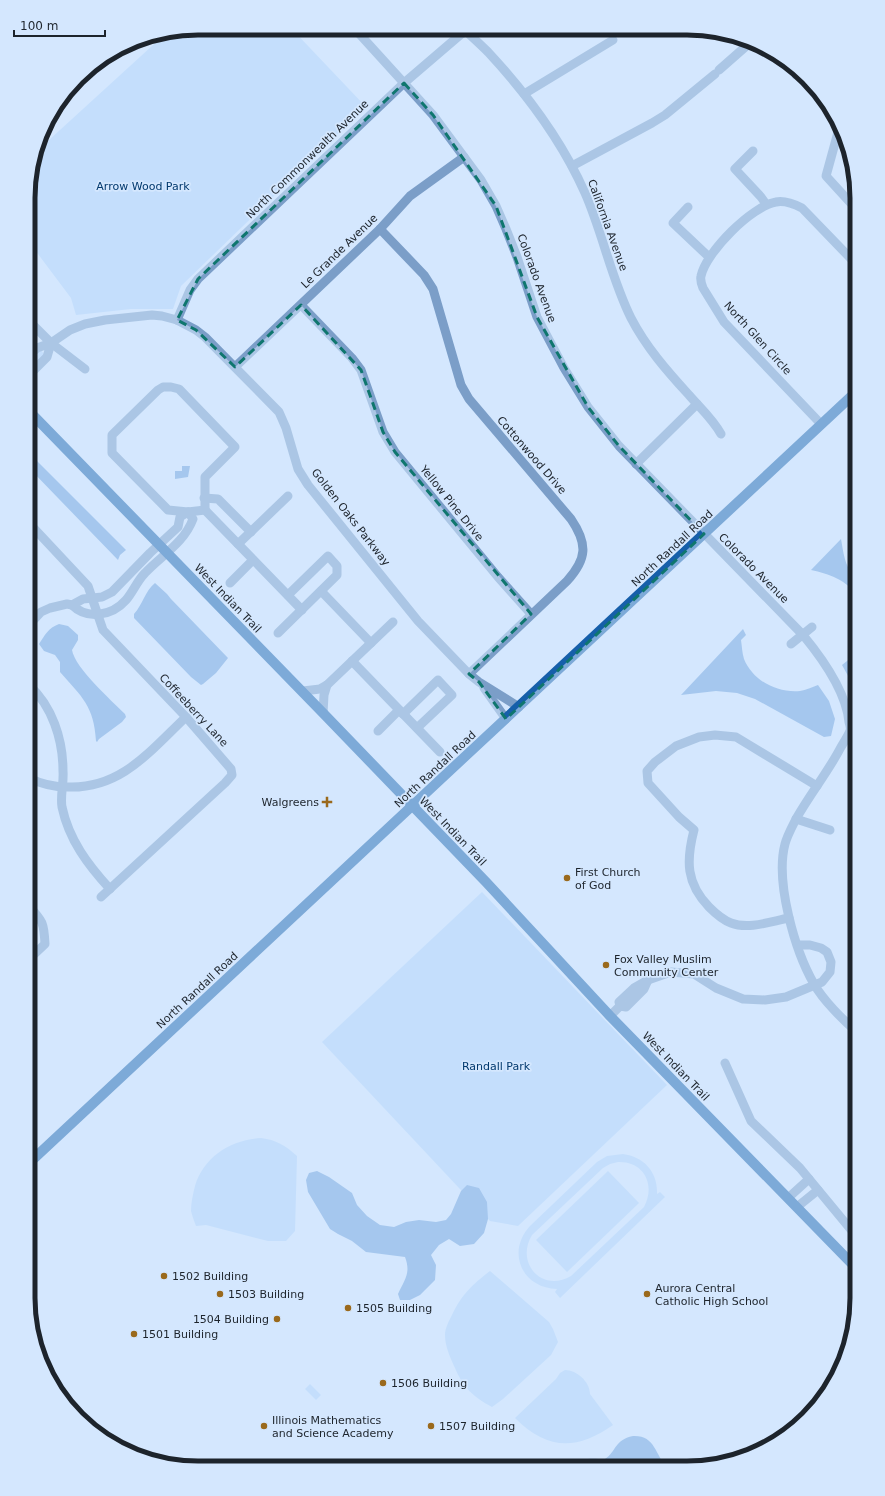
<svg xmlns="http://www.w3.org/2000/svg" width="885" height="1496" viewBox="0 0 885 1496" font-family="'DejaVu Sans',sans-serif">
<rect width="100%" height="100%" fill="#d4e7fe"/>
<g fill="#b2d3fb" fill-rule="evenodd">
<polygon points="198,28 291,28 366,107 181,286 173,309 131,309 76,315 71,298 29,242 29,176 37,151 164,35"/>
<polygon points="38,351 42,351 44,355 29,370 29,360"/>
<polygon points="482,892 667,1085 518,1226 490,1221 322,1042"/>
<path d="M261,1138c15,2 24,7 36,18l-2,75 -9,10h-18l-62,-16 -10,1c-2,-5 -4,-11 -5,-15 0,-9 2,-17 4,-25 9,-30 36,-46 66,-48z"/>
<path d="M623,1154c21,3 35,18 34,40l3,-2 5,5 -105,101 -5,-6 2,-3c-35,-1 -51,-37 -27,-63l67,-64 10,-6zM618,1162c26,-1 38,23 26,45l-73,69c-29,17 -56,-13 -39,-41l71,-67 7,-4z"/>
<polygon points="608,1171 639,1203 567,1272 536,1240"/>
<path d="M490,1271l59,51 4,7 5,13 -7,13 -48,44 -11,8c-19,-10 -29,-20 -37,-39 -5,-11 -10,-22 -10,-33 0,-7 4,-14 7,-20 10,-21 20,-30 38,-44z"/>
<path d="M565,1370c12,0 25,12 25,24l23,31c-37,26 -66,25 -98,-7l41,-39 4,-6z"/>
<polygon points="310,1384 321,1395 316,1400 305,1389"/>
</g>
<g fill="#6ea0dc">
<polygon points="30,454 126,550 120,555 118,560 29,468 29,455"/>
<polygon points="182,466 190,466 188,477 175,479 175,471 182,471"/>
<path d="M841,539c3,17 4,28 16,41v16c-10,-16 -28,-22 -46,-26z"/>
<path d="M155,583l12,11 4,5 57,59 -12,15 -13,11 -2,1 -10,-8 -57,-59v-4c9,-10 11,-23 21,-31z"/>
<path d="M59,624l9,2 10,9v5l-6,10c3,18 39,50 53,64l1,3 -4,5 -23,17 -2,3 -1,-1c-2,-35 -14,-44 -36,-69v-10l-5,-7 -11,-4 -5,-7c6,-9 9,-16 20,-20z"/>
<path d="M743,629l3,6 -5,5c1,6 1,13 3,19 9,22 33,34 56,32 6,-1 12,-4 18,-6l11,16 6,18 -4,17 -7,1 -69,-38 -18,-6 -21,-2 -35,4z"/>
<polygon points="857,653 857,692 842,665"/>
<path d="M317,1171l12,6 23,16 5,12 10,11 13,9 14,2 12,-5 13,-2 17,2 10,-2 5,-6 10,-23 6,-6 12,3 8,14 1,17 -4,14 -10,11 -14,2 -11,-7 -10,6 -8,10 5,10 -1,15 -15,15 -10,5h-10l-2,-6c7,-15 13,-21 7,-37l-39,-5 -14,-11 -14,-7 -8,-5 -22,-37 -2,-12 3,-7z"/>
<path d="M633,1436c22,-1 22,18 34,32h-94c12,-12 17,-9 32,-9 12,-8 9,-19 28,-23z"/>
</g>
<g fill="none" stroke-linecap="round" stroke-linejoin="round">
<g stroke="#7b9ec8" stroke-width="9">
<path d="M354,28l79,87 48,65 15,26 10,23 11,28 20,60 27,51 24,39 31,39 184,189c19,23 43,56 46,87 1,3 2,6 1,9 -2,5 -6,11 -9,16 -13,25 -31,47 -45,72 -4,8 -9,17 -11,25 -10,38 10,107 29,140 9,16 29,36 43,48"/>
<path d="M464,29c8,8 16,15 24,23 39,42 74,89 97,141 18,41 26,85 46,125 15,29 36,53 58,77 12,14 23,23 32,39"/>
<polyline points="794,66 796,75"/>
<polyline points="719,70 752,41"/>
<polyline points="524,94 613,40"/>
<polyline points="840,125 826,176 857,210"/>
<polyline points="753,151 735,169 761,197 766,204"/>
<polyline points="572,166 652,123 665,115 715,74"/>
<polyline points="688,207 673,223 709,257"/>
<path d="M380,229l44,46 9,14 28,96 8,14 102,120c17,25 16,40 -4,62l-98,93"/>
<polyline points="301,305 352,358 361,370 383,432 395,452 498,577 531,614"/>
<polyline points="177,320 190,290 198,279 404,83 460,35 470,29"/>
<polyline points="29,321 51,343 85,369"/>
<polyline points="29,355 37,348 51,343 70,330 85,324 105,320 152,315 162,316 177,320 196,330 205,337 279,412 286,428 298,469 308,485 418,621 469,674 479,682 519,707"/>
<polyline points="235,367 380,229 410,196 464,157"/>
<polyline points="29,375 47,357 51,343"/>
<polygon points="163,387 171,387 179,389 235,447 205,477 205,510 188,512 168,510 112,453 112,435 158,390"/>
<path d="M821,424l-97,-102 -21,-34c-2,-5 -3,-8 -2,-12 5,-24 51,-70 75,-74 9,-2 18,2 26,6l55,57"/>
<polyline points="636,464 697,404"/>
<polyline points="204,498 218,499 251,532"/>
<polyline points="205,510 302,610"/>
<polyline points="29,523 88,586 103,630 186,717 231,769 232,775 225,783 101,897"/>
<polyline points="238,544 288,496"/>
<polyline points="230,583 253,560"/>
<polyline points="321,591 371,643"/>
<path d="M72,605c15,15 40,11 54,-5 7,-8 11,-19 19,-27 17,-18 39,-30 48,-54l-5,-7"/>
<polyline points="29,625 41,612 50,608 67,604 72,605 83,599 102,597 112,592 150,553 178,527 180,517 188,512"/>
<polyline points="278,633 337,575 337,566 328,556 288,595"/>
<polyline points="791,644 812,627"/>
<polyline points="352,661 440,752"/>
<path d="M29,685c23,21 34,54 34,86 1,12 -3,25 -1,36 7,33 26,58 48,82"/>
<polyline points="484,688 506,719"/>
<polyline points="303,691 320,689 327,685 393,622"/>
<polyline points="323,713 324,695 327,685"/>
<polyline points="403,714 438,680 452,695 417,728"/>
<polyline points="378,731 399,710"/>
<path d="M29,778c12,6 25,9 39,9 53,2 82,-36 118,-70"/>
<polyline points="796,819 830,830"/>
<path d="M789,918c-17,3 -40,12 -58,5 -8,-3 -16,-10 -22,-16 -23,-24 -23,-46 -15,-77l-15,-13 -31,-34 -1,-12 8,-9 21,-16 23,-9 16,-2 21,2 81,49"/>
<path d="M28,960l17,-16c-1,-21 -2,-23 -17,-39"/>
<polyline points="620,1006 626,1007 644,989 648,980"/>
<polyline points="610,1016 620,1006 619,1002 634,988 648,980 671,972 694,974 716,988 743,999 765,1000 786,997 822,982 830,972 831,962 827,952 821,948 810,945 798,945"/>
<polyline points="725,1063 751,1121 800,1168 857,1237"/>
<polyline points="788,1198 809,1179"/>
<polyline points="797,1207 818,1190"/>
</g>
<g stroke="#165faa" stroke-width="10">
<polyline points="29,411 323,713 486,882 610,1016 857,1269"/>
<polyline points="28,1164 857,391"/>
</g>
</g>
<path d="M0 0H885V1496H0ZM404,83l29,32 63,91 41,111 51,90 31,39 85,88 -198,185 -27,-37 -10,-8 62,-60 -136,-162 -12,-20 -22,-62 -60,-65 -66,62 -39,-37 -19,-10 21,-41z" fill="#d4e7fe" fill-opacity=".55" fill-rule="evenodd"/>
<path fill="none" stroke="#0f766e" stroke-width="3" stroke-dasharray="8 5" stroke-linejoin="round" d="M404,83l29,32 63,91 41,111 51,90 31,39 85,88 -198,185 -27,-37 -10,-8 62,-60 -136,-162 -12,-20 -22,-62 -60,-65 -66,62 -39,-37 -19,-10 21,-41z"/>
<g fill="#9a691c" stroke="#d4e7fe" stroke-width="1.5">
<path d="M325 796h4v4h4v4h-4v4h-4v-4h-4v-4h4z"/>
<circle cx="567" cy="878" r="4"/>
<circle cx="606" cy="965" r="4"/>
<circle cx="164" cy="1276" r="4"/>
<circle cx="220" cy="1294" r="4"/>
<circle cx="647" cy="1294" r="4"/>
<circle cx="348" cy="1308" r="4"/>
<circle cx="277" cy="1319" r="4"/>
<circle cx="134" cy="1334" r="4"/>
<circle cx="383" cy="1383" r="4"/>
<circle cx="264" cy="1426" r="4"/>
<circle cx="431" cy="1426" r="4"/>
</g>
<g text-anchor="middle" stroke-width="3.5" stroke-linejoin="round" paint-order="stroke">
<g font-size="11" fill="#1d242c" stroke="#d4e7fe">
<text transform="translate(307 159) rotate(-44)" y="4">North Commonwealth Avenue</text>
<text transform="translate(608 225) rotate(70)" y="4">California Avenue</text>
<text transform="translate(339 251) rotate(-44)" y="4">Le Grande Avenue</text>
<text transform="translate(537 278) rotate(70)" y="4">Colorado Avenue</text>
<text transform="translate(758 338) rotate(48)" y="4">North Glen Circle</text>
<text transform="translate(532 455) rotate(49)" y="4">Cottonwood Drive</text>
<text transform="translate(452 503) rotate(51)" y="4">Yellow Pine Drive</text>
<text transform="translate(351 517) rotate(52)" y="4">Golden Oaks Parkway</text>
<text transform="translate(672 548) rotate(-43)" y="4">North Randall Road</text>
<text transform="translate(754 568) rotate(45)" y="4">Colorado Avenue</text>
<text transform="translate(228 598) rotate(46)" y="4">West Indian Trail</text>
<text transform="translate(194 710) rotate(47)" y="4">Coffeeberry Lane</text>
<text transform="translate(435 769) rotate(-43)" y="4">North Randall Road</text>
<text transform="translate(453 831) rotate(46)" y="4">West Indian Trail</text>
<text transform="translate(197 990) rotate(-43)" y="4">North Randall Road</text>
<text transform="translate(676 1066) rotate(46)" y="4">West Indian Trail</text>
</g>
<g font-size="11" fill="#02396e" stroke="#d4e7fe">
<text x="143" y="190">Arrow Wood Park</text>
<text x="496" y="1070">Randall Park</text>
</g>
<g font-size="11" fill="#1d242c" stroke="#d4e7fe" text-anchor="start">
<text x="319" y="806" text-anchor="end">Walgreens</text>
<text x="575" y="876">First Church<tspan x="575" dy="13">of God</tspan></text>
<text x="614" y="963">Fox Valley Muslim<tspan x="614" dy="13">Community Center</tspan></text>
<text x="172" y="1280">1502 Building</text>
<text x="655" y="1292">Aurora Central<tspan x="655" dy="13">Catholic High School</tspan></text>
<text x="228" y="1298">1503 Building</text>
<text x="356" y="1312">1505 Building</text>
<text x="269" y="1323" text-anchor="end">1504 Building</text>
<text x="142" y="1338">1501 Building</text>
<text x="391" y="1387">1506 Building</text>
<text x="272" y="1424">Illinois Mathematics<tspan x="272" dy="13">and Science Academy</tspan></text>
<text x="439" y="1430">1507 Building</text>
</g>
</g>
<path d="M0 0H885V1496H0ZM198 35H687A163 163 0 0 1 850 198V1298A163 163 0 0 1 687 1461H198A163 163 0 0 1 35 1298V198A163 163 0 0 1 198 35Z" fill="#d4e7fe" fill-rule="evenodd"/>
<path fill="none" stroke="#1d242c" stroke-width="5" d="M198 35H687A163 163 0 0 1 850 198V1298A163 163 0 0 1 687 1461H198A163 163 0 0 1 35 1298V198A163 163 0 0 1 198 35Z"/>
<path d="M14 30v6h91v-6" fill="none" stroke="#1d242c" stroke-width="2"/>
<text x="20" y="30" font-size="12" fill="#1d242c" stroke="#d4e7fe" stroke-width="3" paint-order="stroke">100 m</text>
</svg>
